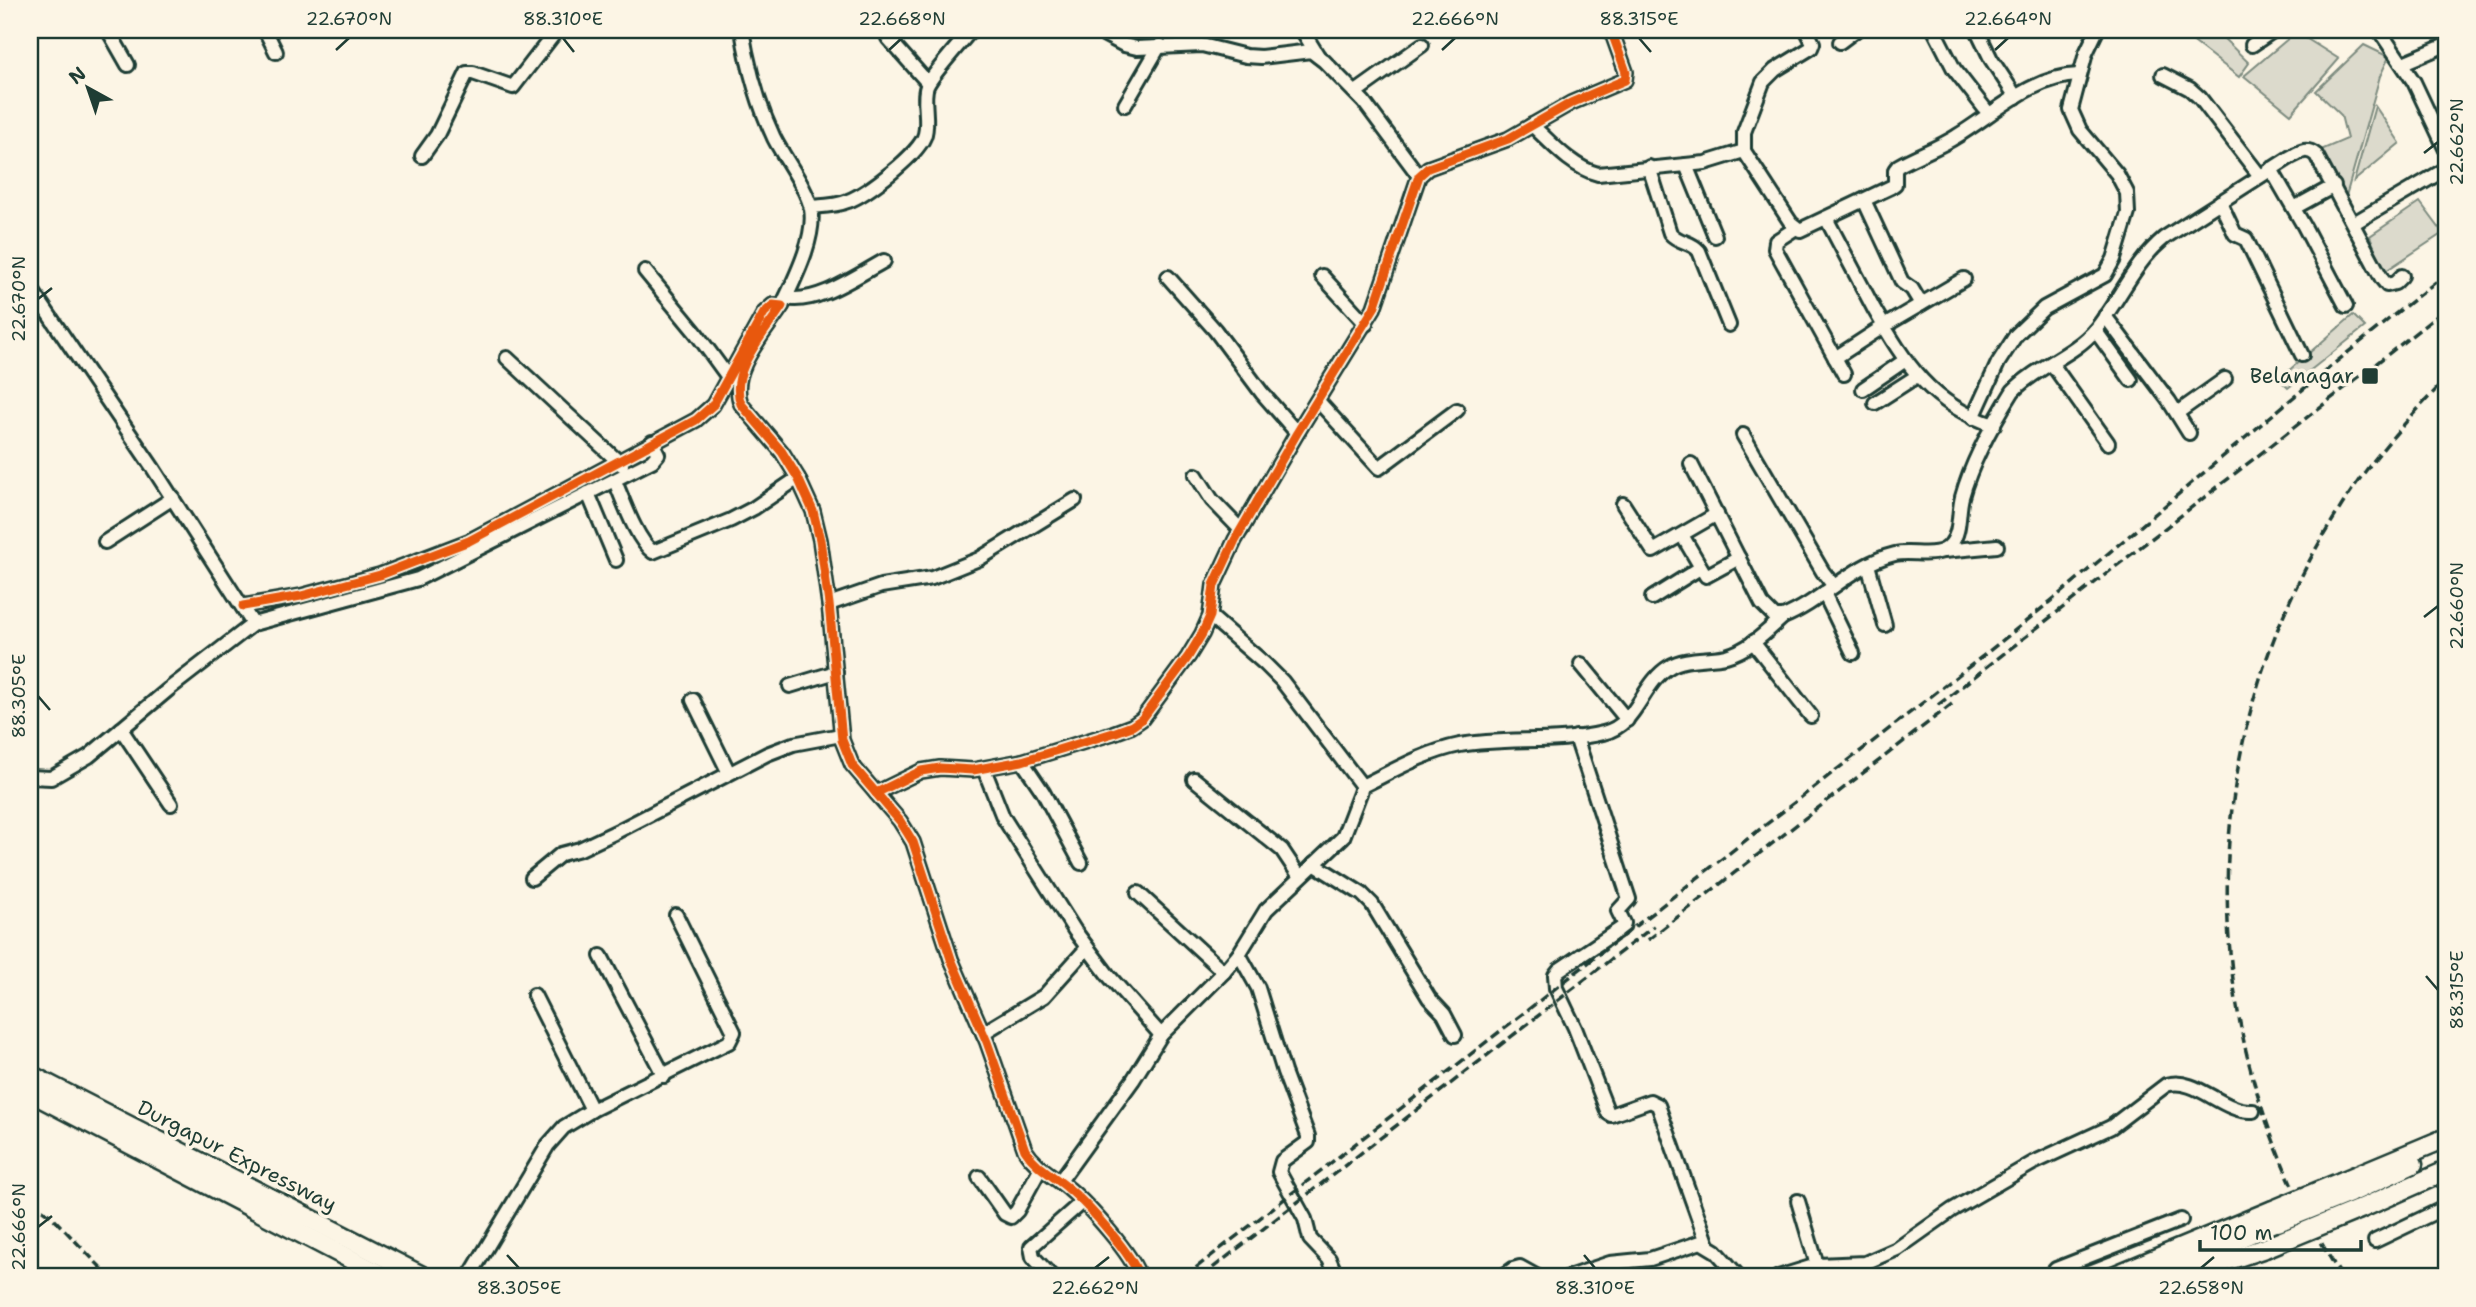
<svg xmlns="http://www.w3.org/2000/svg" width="2476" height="1307" viewBox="0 0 2476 1307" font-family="'Shantell Sans',sans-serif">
<rect width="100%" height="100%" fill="#fcf5e5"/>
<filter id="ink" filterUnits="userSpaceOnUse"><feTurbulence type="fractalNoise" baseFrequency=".0143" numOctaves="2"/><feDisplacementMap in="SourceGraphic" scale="14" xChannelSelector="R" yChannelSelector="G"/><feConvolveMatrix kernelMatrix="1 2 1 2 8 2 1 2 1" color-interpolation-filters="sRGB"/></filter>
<g filter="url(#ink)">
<g fill="#dcdacc" stroke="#7e8c80" stroke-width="2">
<polygon points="2185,30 2215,30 2249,63 2239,77 2182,33"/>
<polygon points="2296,32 2339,59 2291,114 2244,76"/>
<polygon points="2364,45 2389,57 2380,76 2346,196 2321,150 2347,139 2341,115 2316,91"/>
<polygon points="2375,106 2400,143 2354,181"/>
<polygon points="2420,202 2443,233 2384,272 2370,236"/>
<polygon points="2353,315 2365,327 2288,388 2279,379"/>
</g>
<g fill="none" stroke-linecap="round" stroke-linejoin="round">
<g stroke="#1f3d34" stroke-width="18">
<g id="minor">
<polyline points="108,30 128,65"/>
<polyline points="265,30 276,52"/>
<path d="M742,30c6,37 16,74 32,108 10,20 33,50 37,71 5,29 -17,71 -29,97"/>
<polyline points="1096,30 1124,45 1137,48 1202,45 1246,56 1261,57 1311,51 1324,61 1364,102 1419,176"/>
<polyline points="1302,30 1318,56"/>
<path d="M1809,30l-1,3 5,10 -2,5 -36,22 -12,12 -19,50v19l47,72 9,7 91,-43 4,-3v-14l3,-4c19,-11 41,-18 59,-30 38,-23 75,-60 122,-61"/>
<polyline points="1934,30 1954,69 1989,114"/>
<polyline points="1977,30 1991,59 2016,97"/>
<polyline points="2379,30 2414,82 2446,150"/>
<polyline points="888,38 928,83"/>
<polyline points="1840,42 1856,30"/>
<polyline points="2252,45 2274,30"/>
<polyline points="2403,63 2446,45"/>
<polyline points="2163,75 2190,89 2200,98 2260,176"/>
<polyline points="1356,92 1422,45"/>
<polyline points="1125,105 1160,45"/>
<path d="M1532,125c19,18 41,43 66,49l107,-11 39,-12"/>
<polyline points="422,156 437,135 467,73 473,73 513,87 557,30"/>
<polyline points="1686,165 1715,236"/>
<path d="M1649,167l21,66c8,10 21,8 29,18l30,74"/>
<polyline points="2271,169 2304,226 2346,306"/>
<polyline points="1864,200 1902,282 1912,289 1921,304"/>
<polyline points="2220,202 2235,234 2246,239 2302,355"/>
<path d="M811,207c13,-1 25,-1 37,-6 19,-7 73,-48 77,-67 4,-15 -3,-36 2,-48 6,-13 34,-43 44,-56"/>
<polyline points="2294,208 2334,186"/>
<path d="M1826,218c16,30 32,61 48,91 31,54 57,96 120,116"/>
<polyline points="2354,223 2446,169"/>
<polyline points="1796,228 1776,241 1775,249 1844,374"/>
<polyline points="645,271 696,333 728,377"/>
<polyline points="1322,276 1366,324"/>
<polyline points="1168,277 1215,330 1262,393 1297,433"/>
<polyline points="30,287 153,468 253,624 169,689 89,756 51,778 30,777"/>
<path d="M786,298c30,7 72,-23 98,-37"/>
<polyline points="2105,316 2169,401 2189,433"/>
<polyline points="2095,330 2131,380"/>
<polyline points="507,358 622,465"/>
<polyline points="1835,358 1884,326 1964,279"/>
<polyline points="2052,364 2108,443"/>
<polyline points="1863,389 1904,361"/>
<polyline points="1318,401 1379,468 1457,410"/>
<polyline points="1875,403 1917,376"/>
<polyline points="2177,413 2225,379"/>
<polyline points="1973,418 1998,363 2016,335 2044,308 2105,275 2114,259 2128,213 2127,193 2117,174 2080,130 2071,110 2086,53 2097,30"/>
<polyline points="1743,435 1823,572 1834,586"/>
<path d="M1691,464l71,140 13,13h8c40,-16 70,-53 112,-63 17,-4 45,6 56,-10 10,-12 7,-32 11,-47 10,-37 31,-74 51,-106 24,-25 60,-35 83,-62 24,-30 38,-66 68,-91l125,-80c11,-6 17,-11 27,-3l66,124 5,6 8,-2 7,-7"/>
<polyline points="1196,475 1212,500 1241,530"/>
<path d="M615,481c8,19 22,60 38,71l78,-32 23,-12 44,-30"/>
<polyline points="588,493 616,560"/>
<polyline points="1623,504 1653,551 1717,514"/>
<polyline points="1682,535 1706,576 1739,558"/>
<polyline points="105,542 173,498"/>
<polyline points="1944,551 1997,546"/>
<polyline points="1868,565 1885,625"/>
<polyline points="1824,593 1853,653"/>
<polyline points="1652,598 1700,568"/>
<polyline points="829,604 881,586 932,578 979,559 1075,500"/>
<path d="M243,606l58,-10 79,-21 89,-34 227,-121 17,-15 51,-92 9,-8 9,1c-17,27 -54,65 -41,98l41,48 16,26 15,33 7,29 9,64 13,136 10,25 48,56 13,21 38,117 36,83 38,108c11,18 28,25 44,39 18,15 65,67 70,88"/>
<polyline points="253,624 418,579 652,461 658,454 652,442"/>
<polyline points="1753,642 1811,716"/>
<polyline points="1581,664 1627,720"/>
<polyline points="790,686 836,672"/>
<polyline points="693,700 729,773"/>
<polyline points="121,729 171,804"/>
<polyline points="1576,737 1629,899 1618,911 1624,923 1623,927 1559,970 1555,975 1556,988 1575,1028 1608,1113 1611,1115 1650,1101 1658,1105 1708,1245"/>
<polyline points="1022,761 1043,792 1081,863"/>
<polyline points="984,769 1003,817 1075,931 1108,975 1161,1035"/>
<polyline points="1194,779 1282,850 1300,877"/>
<path d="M1362,786c31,-15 63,-34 98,-41 46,-8 97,-1 143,-12 35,-8 38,-49 66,-66 16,-10 39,-7 57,-11 23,-6 40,-24 57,-39"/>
<polyline points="876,793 921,771 940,768 973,770 1022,761 1113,733 1132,726 1142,719 1188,657 1202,634 1210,616 1214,585 1235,540 1297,433 1374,308 1419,176 1428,168 1508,139 1571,103 1625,80 1626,72 1611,30"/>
<polyline points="1314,864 1362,894 1372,904 1429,998 1444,1014 1455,1035"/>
<polyline points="532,878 561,854 580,849 618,831 767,754 793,744 841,735"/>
<polyline points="1138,893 1224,972"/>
<polyline points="1239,954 1258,988 1284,1072 1308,1136 1308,1142 1282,1161 1279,1172 1305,1219 1310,1239 1329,1259 1337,1277"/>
<polyline points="601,956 664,1076"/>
<polyline points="534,995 592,1110"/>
<polyline points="983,1033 1044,996 1087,948"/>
<polyline points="979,1177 1005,1214 1011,1217 1017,1211 1040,1169"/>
<polyline points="1060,1181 1133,1080 1161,1035 1224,972 1239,954 1266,910 1343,837 1360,793 1362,786 1282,681 1265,664 1210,616"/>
<polyline points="1798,1201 1817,1265"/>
<polyline points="2375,1241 2446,1207"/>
<polyline points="469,1277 548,1145 564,1127 592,1110 729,1042 734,1032 676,915"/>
<polyline points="1052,1277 1033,1257 1031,1247 1082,1202"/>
<polyline points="1502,1277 1513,1269 1520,1267 1538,1277"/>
<polyline points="1568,1277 1610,1263 1650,1259 1701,1242 1716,1251 1739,1277"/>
<path d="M1778,1277l39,-12 48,-2 32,-14 55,-39 81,-47 78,-36 55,-42c31,-9 56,28 87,26"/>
<polyline points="2049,1277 2056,1269 2181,1220"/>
</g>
</g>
<g stroke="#1f3d34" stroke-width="23">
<g id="highway">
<polyline points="30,1075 424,1277"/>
<polyline points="30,1092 385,1277"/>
<polyline points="2343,1181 2446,1138"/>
<polyline points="2350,1193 2413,1164"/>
<polyline points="2360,1209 2446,1171"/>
<polyline points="2111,1277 2273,1210"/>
<polyline points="2145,1277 2278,1222"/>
<polyline points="2178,1277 2265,1248"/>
</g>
</g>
<use href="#minor" stroke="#fcf5e5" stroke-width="12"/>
<use href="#highway" stroke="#fcf5e5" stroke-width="18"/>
<g stroke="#1f3d34" stroke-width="3.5" stroke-dasharray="10 5" stroke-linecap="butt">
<polyline points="1938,705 2446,309"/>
<polyline points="1648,940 1952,704"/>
<polyline points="30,1201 51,1216 110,1277"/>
<path d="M1184,1277l804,-625c155,-124 302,-257 458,-378"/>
<polyline points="1201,1277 1654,926"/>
<path d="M2342,1277c-151,-236 -154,-530 -3,-767 30,-49 68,-90 107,-131"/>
</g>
<g stroke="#1f3d34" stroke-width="23" stroke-linecap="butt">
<g id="highway-bridge">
<polyline points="2273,1210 2343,1181"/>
<polyline points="2278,1222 2350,1193"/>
<polyline points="2265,1248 2360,1209"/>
</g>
</g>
<use href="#highway-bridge" stroke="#fcf5e5" stroke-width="18"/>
<g stroke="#fcf5e5" stroke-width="13">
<g id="cycleway">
<path d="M243,606l58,-10 79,-21 89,-34 227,-121 17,-15 51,-92 9,-8 9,1c-17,27 -54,65 -41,98l41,48 16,26 15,33 7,29 9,64 13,136 10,25 48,56 13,21 38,117 36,83 38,108c11,18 28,25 44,39 18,15 65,67 70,88"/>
<polyline points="876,793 921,771 940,768 973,770 1022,761 1113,733 1132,726 1142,719 1188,657 1202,634 1210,616 1214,585 1235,540 1297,433 1374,308 1419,176 1428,168 1508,139 1571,103 1625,80 1626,72 1611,30"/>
</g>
</g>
<use href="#cycleway" stroke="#e8590c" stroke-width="9"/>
</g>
</g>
<path fill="none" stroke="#1f3d34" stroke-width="2.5" d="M563,38l11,14M1639,38l12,14M336,50l13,-12M889,50l13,-12M1442,50l13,-12M1995,50l13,-12M2424,153l14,-11M38,299l14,-11M2424,617l14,-11M38,696l12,14M2426,976l12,14M38,1227l14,-11M507,1255l12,13M1584,1255l11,13M1095,1268l14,-11M2201,1268l13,-11"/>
<rect fill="#1f3d34" stroke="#fcf5e5" stroke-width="2.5" x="2361" y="367" width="18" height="18" rx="3.5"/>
<g text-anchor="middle" stroke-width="7" stroke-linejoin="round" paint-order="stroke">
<g font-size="21" fill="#1f3d34" stroke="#fcf5e5" text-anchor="end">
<text x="2354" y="383">Belanagar</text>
</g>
<g font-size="21" fill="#1f3d34" stroke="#fcf5e5">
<text transform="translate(237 1156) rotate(27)" y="7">Durgapur Expressway</text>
</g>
</g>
<rect width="2476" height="1307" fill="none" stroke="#fcf5e5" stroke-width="77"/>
<g transform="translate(88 88) rotate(320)" stroke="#fcf5e5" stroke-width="5" paint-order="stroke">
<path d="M0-5L12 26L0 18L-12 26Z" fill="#1f3d34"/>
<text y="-10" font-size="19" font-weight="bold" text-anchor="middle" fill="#1f3d34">N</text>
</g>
<path d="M2200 1240v10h161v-10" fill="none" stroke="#1f3d34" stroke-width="3.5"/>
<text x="2210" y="1240" font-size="21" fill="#1f3d34" stroke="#fcf5e5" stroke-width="5" paint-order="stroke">100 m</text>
<rect x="38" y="38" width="2400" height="1230" fill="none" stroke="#1f3d34" stroke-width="2.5"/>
<g font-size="18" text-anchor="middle" fill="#1f3d34">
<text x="349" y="25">22.670°N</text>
<text x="563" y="25">88.310°E</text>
<text x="902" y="25">22.668°N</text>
<text x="1455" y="25">22.666°N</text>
<text x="1639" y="25">88.315°E</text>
<text x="2008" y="25">22.664°N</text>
<text transform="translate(2457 142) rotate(-90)" y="6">22.662°N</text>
<text transform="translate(19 299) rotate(-90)" y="6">22.670°N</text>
<text transform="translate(2457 606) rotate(-90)" y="6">22.660°N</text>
<text transform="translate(19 696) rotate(-90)" y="6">88.305°E</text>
<text transform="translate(2457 990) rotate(-90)" y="6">88.315°E</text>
<text transform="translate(19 1227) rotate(-90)" y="6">22.666°N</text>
<text x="519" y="1294">88.305°E</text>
<text x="1095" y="1294">22.662°N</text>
<text x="1595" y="1294">88.310°E</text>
<text x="2201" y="1294">22.658°N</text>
</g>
</svg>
